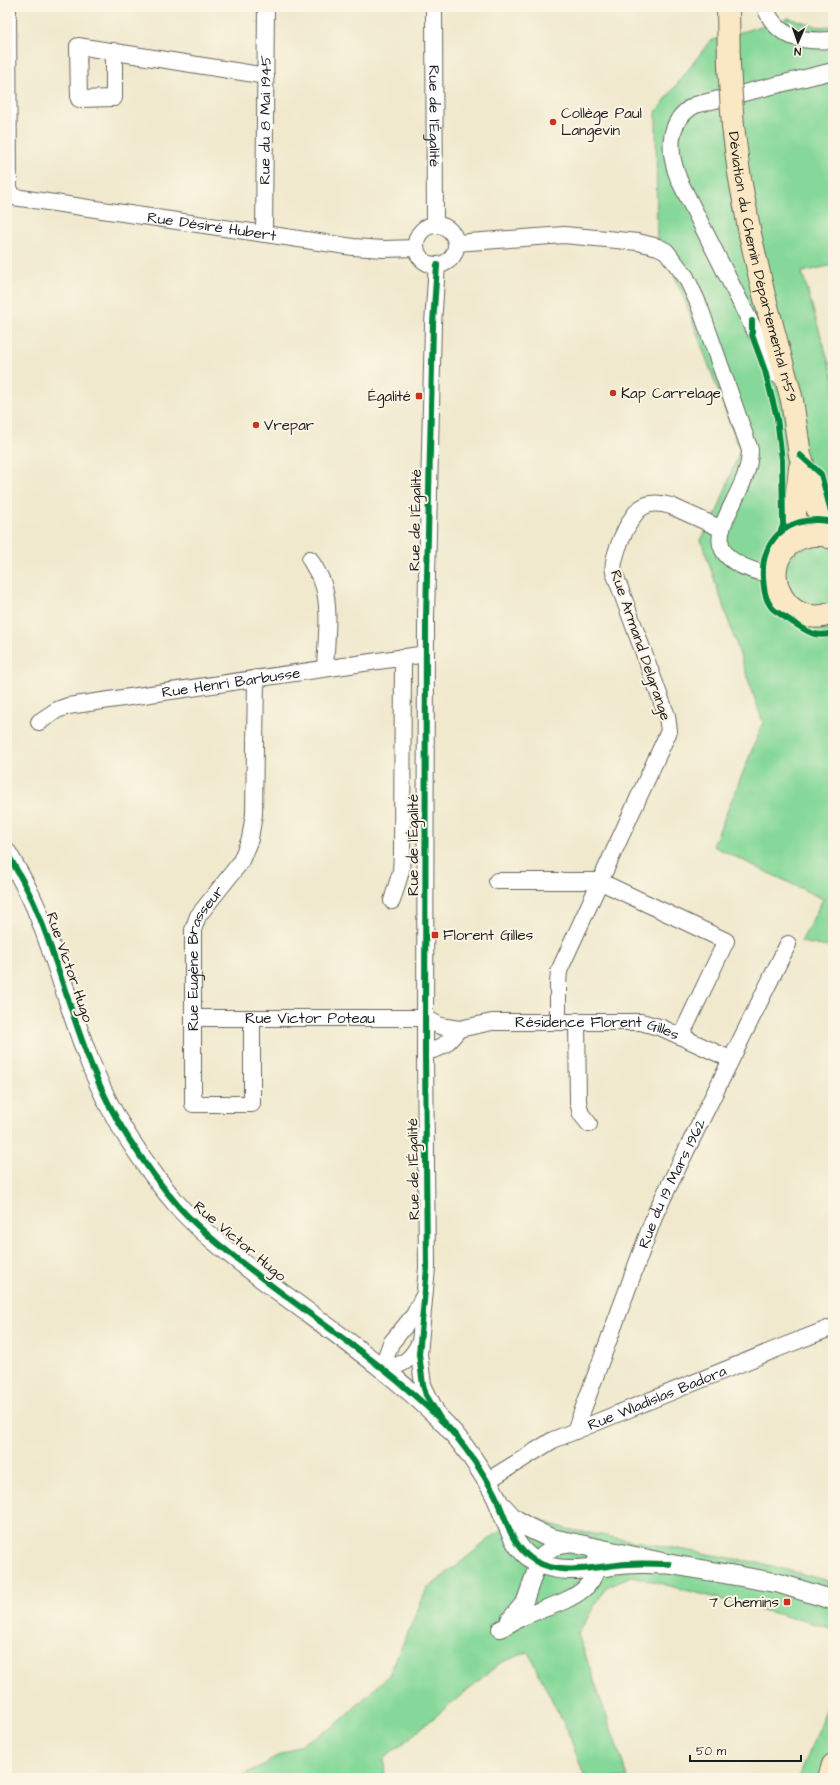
<svg xmlns="http://www.w3.org/2000/svg" width="840" height="1785" viewBox="0 0 840 1785" font-family="'Architects Daughter',sans-serif">
<rect width="100%" height="100%" fill="#fcf5e5"/>
<filter id="ink" filterUnits="userSpaceOnUse"><feTurbulence type="fractalNoise" baseFrequency=".025" numOctaves="2"/><feDisplacementMap in="SourceGraphic" scale="8" xChannelSelector="R" yChannelSelector="G"/><feConvolveMatrix kernelMatrix="1 2 1 2 8 2 1 2 1" color-interpolation-filters="sRGB"/></filter>
<filter id="wash" filterUnits="userSpaceOnUse"><feTurbulence type="fractalNoise" baseFrequency=".012" numOctaves="4" result="noise"/><feDisplacementMap in="SourceGraphic" scale="16" xChannelSelector="R" yChannelSelector="G"/><feGaussianBlur stdDeviation="0.9" result="paint"/><feColorMatrix in="noise" values="0 0 0 0 0 0 0 0 0 0 0 0 0 0 0 0 0 1.4 0 .05"/><feComposite in="paint" operator="in"/></filter>
<g filter="url(#wash)">
<rect width="100%" height="100%" fill="#f0e9ce"/>
<g fill="#85d899" stroke="#507a5a">
<polygon points="789,18 820,27 833,26 833,265 802,272 833,377 833,948 801,942 823,899 713,846 763,723 701,540 717,512 740,450 684,298 670,266 657,255 656,112 710,41"/>
<polygon points="522,1513 566,1529 764,1564 833,1582 833,1631 831,1628 632,1576 606,1587 578,1634 628,1778 585,1778 568,1732 528,1652 500,1663 384,1759 385,1778 238,1778 335,1726 389,1675 427,1589"/>
<polygon points="833,1694 833,1778 799,1778"/>
</g>
</g>
<g filter="url(#ink)">
<g fill="none" stroke-linecap="round" stroke-linejoin="round">
<g stroke="#66645a" stroke-width="18">
<g id="minor">
<polyline points="8,7 9,196"/>
<path id="s1" d="M434,7l1,218"/>
<path d="M765,7c12,32 37,35 68,33"/>
<polyline points="114,51 114,98 79,99 78,46 266,76"/>
<path id="s2" d="M7,196l346,51 31,2 32,-1"/>
<circle cx="436" cy="245" r="20"/>
<path id="s3" d="M264,234l2,-227"/>
<path d="M456,243l108,-8 74,7 20,5 8,4 20,26 13,28 51,145c0,57 -81,104 25,126"/>
<path d="M777,375l-98,-195c-11,-28 -13,-59 16,-75l138,-34"/>
<path d="M310,559c4,8 10,16 13,25 8,24 3,59 2,84"/>
<path id="s4" d="M39,722l18,-12 11,-4 358,-52"/>
<polyline points="497,881 599,881 726,941 681,1036"/>
<polyline points="392,901 401,871 402,855 403,657"/>
<path id="s5" d="M193,1018h233l14,8 19,3 33,-7h149l21,6 68,31"/>
<path id="s6" d="M252,1018v86h-59v-174l5,-14 42,-53 10,-24 4,-25 2,-136"/>
<path d="M558,1021v-37l1,-13 110,-240 -2,-15 -53,-144c-4,-12 15,-56 27,-64 8,-6 20,-5 30,-2l51,23"/>
<polyline points="577,1021 578,1102 581,1114 589,1124"/>
<path d="M425,1051c17,0 24,-10 34,-22"/>
<path d="M420,1342c-9,18 -18,25 -38,26l9,-25 23,-28 9,-18"/>
<polyline points="436,1411 423,1385 419,1354 427,1268 425,1051 426,618 433,324 437,265"/>
<path id="s7" d="M575,1431l81,-219 132,-268"/>
<path id="s8" d="M487,1481l66,-41 226,-92 54,-21"/>
<polyline points="509,1620 525,1601 538,1563 543,1555 554,1547 572,1544"/>
<path d="M500,1629c9,-4 17,-10 25,-13 31,-13 84,-22 69,-69"/>
</g>
</g>
<g stroke="#66645a" stroke-width="21">
<g id="tertiary">
<path d="M7,853c11,19 23,39 31,60 30,75 45,155 89,223 16,25 34,50 53,72 24,26 52,47 79,68 61,47 126,89 181,143 21,20 38,46 53,72 13,23 16,55 42,70 28,16 62,5 92,3 14,-1 28,0 42,0"/>
<polyline points="502,1506 512,1517 525,1526 550,1538 669,1564 778,1583 833,1600"/>
</g>
</g>
<g stroke="#66645a" stroke-width="24">
<g id="secondary">
<polyline points="728,7 729,66"/>
<path id="s9" d="M733,126l6,47 11,61 13,57 29,109 8,55 16,50 13,32"/>
<path d="M833,538c-9,-4 -20,-4 -30,-1 -52,18 -23,97 30,76"/>
<polyline points="785,549 795,514 800,468"/>
<polyline points="829,1778 833,1765"/>
</g>
</g>
<use href="#minor" stroke="#fff" stroke-width="16"/>
<use href="#tertiary" stroke="#fff" stroke-width="19"/>
<use href="#secondary" stroke="#fae7c3" stroke-width="22"/>
<g stroke="#66645a" stroke-width="24" stroke-linecap="butt">
<polyline id="secondary-bridge" points="729,66 733,126"/>
</g>
<use href="#secondary-bridge" stroke="#fae7c3" stroke-width="22"/>
<g stroke="#fcf5e5" stroke-width="8">
<g id="cycleway">
<polyline points="437,265 433,324 426,618 425,1051 427,1268 419,1354 423,1385 426,1395 441,1420"/>
<polyline points="752,321 752,335 765,371 777,418 782,460 783,525 781,531"/>
<polyline points="800,455 821,474 833,519"/>
<path d="M833,522c-39,-9 -73,14 -70,56 1,12 2,22 10,31 6,5 14,9 21,14 14,9 22,15 39,10"/>
<path d="M7,853c11,19 23,39 31,60 30,75 45,155 89,223 16,25 34,50 53,72 24,26 52,47 79,68 61,47 126,89 181,143 21,20 38,46 53,72 13,23 16,55 42,70 28,16 62,5 92,3 14,-1 28,0 42,0"/>
</g>
</g>
<use href="#cycleway" stroke="#00873e" stroke-width="6"/>
</g>
</g>
<g fill="#c8321e" stroke="#fcf5e5" stroke-width="1.5">
<circle cx="553" cy="122" r="4"/>
<circle cx="613" cy="393" r="4"/>
<rect x="415" y="392" width="8" height="8" rx="2"/>
<circle cx="256" cy="425" r="4"/>
<rect x="431" y="931" width="8" height="8" rx="2"/>
<rect x="783" y="1598" width="8" height="8" rx="2"/>
</g>
<g text-anchor="middle" stroke-width="4" stroke-linejoin="round" paint-order="stroke">
<g font-size="15" fill="#1c1c1c" stroke="#fcf5e5" text-anchor="start">
<text x="561" y="118">Collège Paul<tspan x="561" dy="17">Langevin</tspan></text>
<text x="621" y="398">Kap Carrelage</text>
<text x="411" y="401" text-anchor="end">Égalité</text>
<text x="264" y="430">Vrepar</text>
<text x="443" y="940">Florent Gilles</text>
<text x="779" y="1607" text-anchor="end">7 Chemins</text>
</g>
<g font-size="15" fill="#1c1c1c" stroke="#fcf5e5">
<text dy="5" stroke="none"><textPath href="#s1" startOffset="109">Rue de l'Égalité</textPath></text>
<text dy="5" stroke="none"><textPath href="#s3" startOffset="114">Rue du 8 Mai 1945</textPath></text>
<text dy="5" stroke="none"><textPath href="#s2" startOffset="207">Rue Désiré Hubert</textPath></text>
<text dy="5" stroke="none"><textPath href="#s9" startOffset="144">Déviation du Chemin Départemental n°59</textPath></text>
<text transform="translate(415 520) rotate(-89)" y="5">Rue de l'Égalité</text>
<text transform="translate(641 645) rotate(71)" y="5">Rue Armand Delgrange</text>
<text dy="5" stroke="none"><textPath href="#s4" startOffset="198">Rue Henri Barbusse</textPath></text>
<text transform="translate(413 845) rotate(-90)" y="5">Rue de l'Égalité</text>
<text dy="5" stroke="none"><textPath href="#s6" startOffset="294">Rue Eugène Brasseur</textPath></text>
<text transform="translate(70 967) rotate(71)" y="5">Rue Victor Hugo</text>
<text dy="5" stroke="none"><textPath href="#s5" startOffset="117">Rue Victor Poteau</textPath></text>
<text dy="5" stroke="none"><textPath href="#s5" startOffset="408">Résidence Florent Gilles</textPath></text>
<text transform="translate(413 1169) rotate(-91)" y="5">Rue de l'Égalité</text>
<text dy="5" stroke="none"><textPath href="#s7" startOffset="266">Rue du 19 Mars 1962</textPath></text>
<text transform="translate(240 1241) rotate(40)" y="5">Rue Victor Hugo</text>
<text dy="5" stroke="none"><textPath href="#s8" startOffset="190">Rue Wladislas Badora</textPath></text>
</g>
</g>
<rect width="840" height="1785" fill="none" stroke="#fcf5e5" stroke-width="24"/>
<g transform="translate(798 42) rotate(182)" stroke="#fcf5e5" stroke-width="3" paint-order="stroke">
<path d="M0-3L7 15L0 10L-7 15Z" fill="#1c1c1c"/>
<text y="-6" font-size="11" font-weight="bold" text-anchor="middle" fill="#1c1c1c">N</text>
</g>
<path d="M690 1755v6h111v-6" fill="none" stroke="#1c1c1c" stroke-width="2"/>
<text x="696" y="1755" font-size="12" fill="#1c1c1c" stroke="#fcf5e5" stroke-width="3" paint-order="stroke">50 m</text>
</svg>
